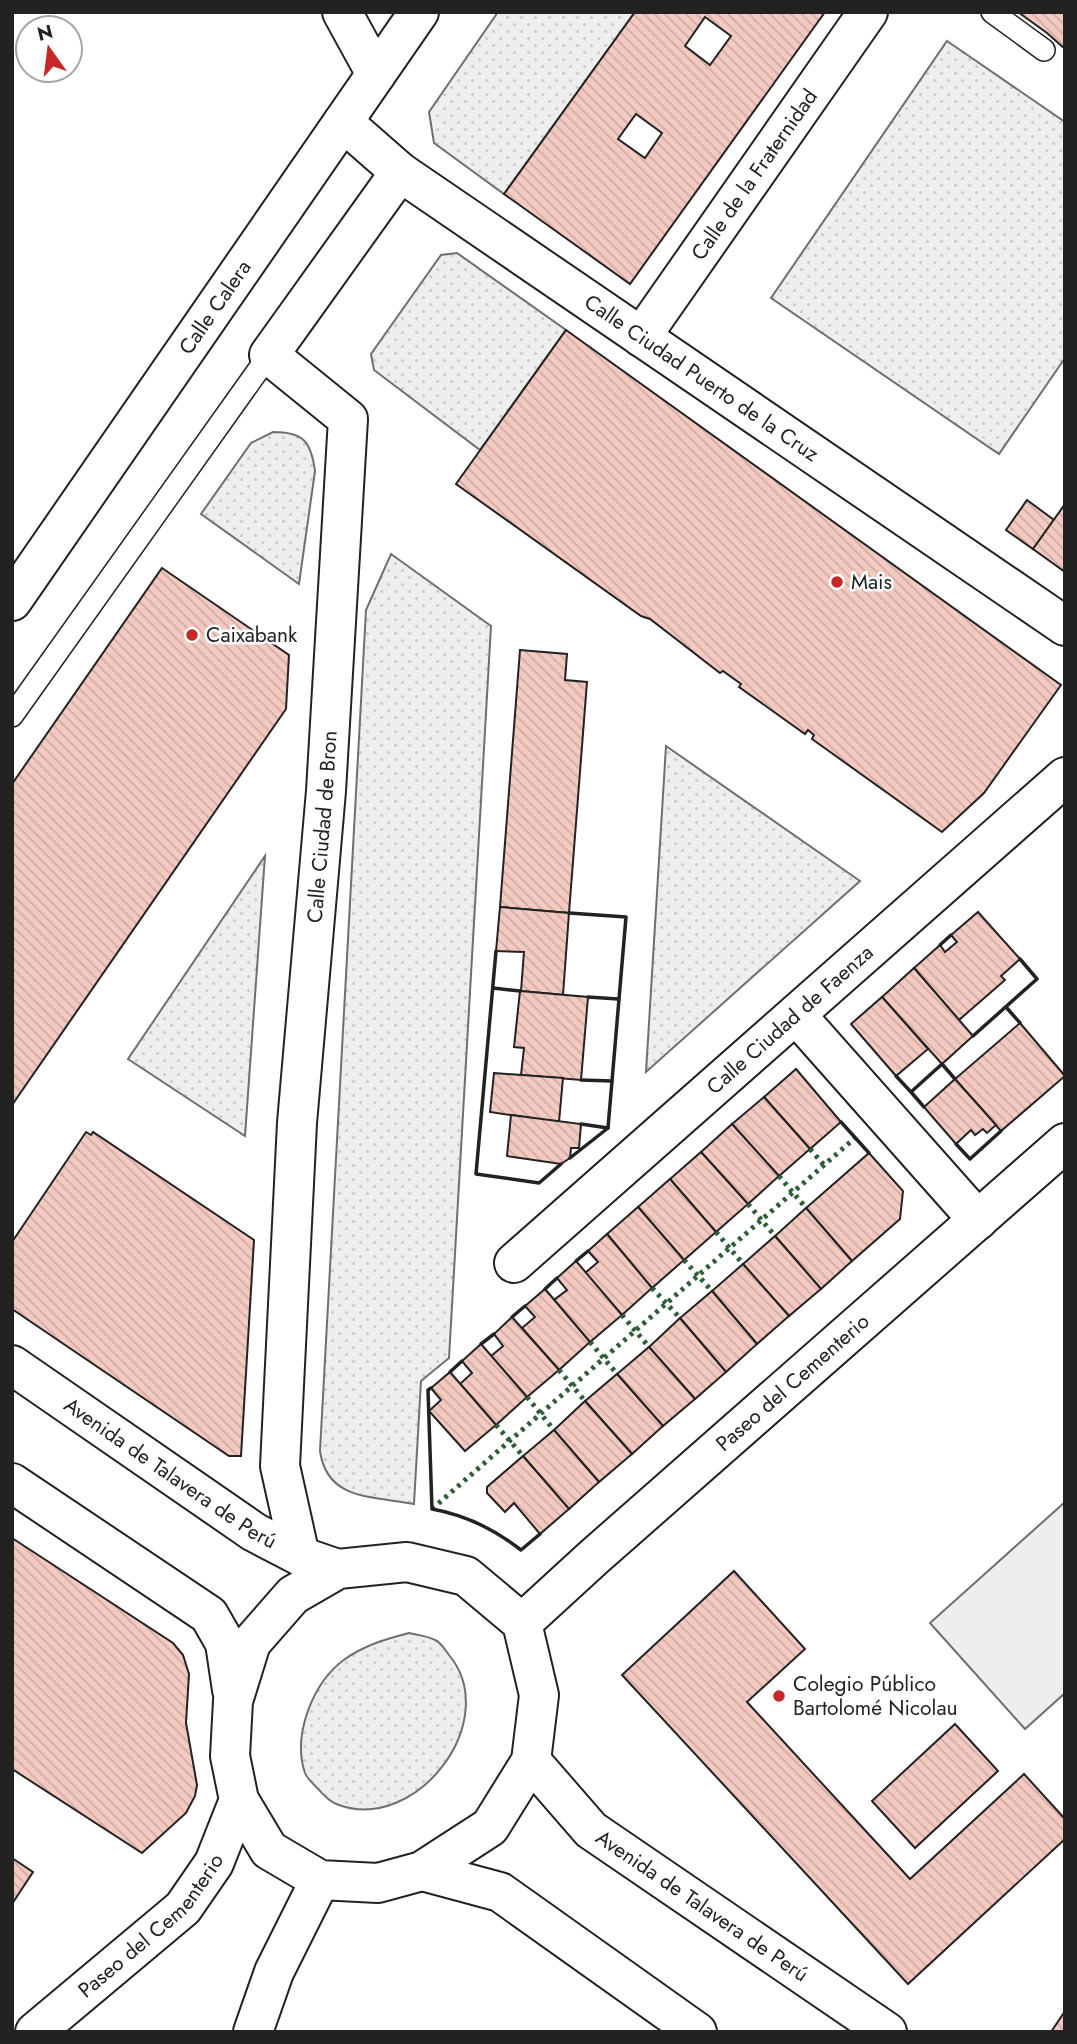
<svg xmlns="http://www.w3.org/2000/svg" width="1077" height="2044" viewBox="0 0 1077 2044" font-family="Jost,sans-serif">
<defs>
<pattern id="grass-dots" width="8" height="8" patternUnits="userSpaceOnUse" patternTransform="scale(1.75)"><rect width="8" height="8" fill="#eee"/><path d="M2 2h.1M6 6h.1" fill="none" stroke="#ccc" stroke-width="1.8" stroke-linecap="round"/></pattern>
<pattern id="building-back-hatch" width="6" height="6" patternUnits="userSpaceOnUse" patternTransform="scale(1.75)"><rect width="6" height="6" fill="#f3c9c0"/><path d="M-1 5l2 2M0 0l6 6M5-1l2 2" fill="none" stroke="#d0aca5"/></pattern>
</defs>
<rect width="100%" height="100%" fill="#fff"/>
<g fill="url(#grass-dots)" stroke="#6f6f6f" stroke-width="2">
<polygon points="498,12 635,12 504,194 434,143 429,112"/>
<polygon points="947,41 1065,122 1065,358 999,454 771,298"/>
<polygon points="457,253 566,330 480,450 374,370 371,354 441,255"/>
<path d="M273,432c30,0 38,9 42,39l-16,113 -98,-70 50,-71z"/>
<path d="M391,554l100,72 -42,732 -28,23 -7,123c-41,-8 -87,-3 -94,-53l46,-841z"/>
<polygon points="666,746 860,881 646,1072"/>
<polygon points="265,856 245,1136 128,1059"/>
<path d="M409,1633c8,2 19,3 26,7 6,2 10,10 14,15 54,65 -32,178 -110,150 -9,-3 -13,-8 -20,-15 -4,-5 -12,-11 -14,-17 -13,-38 8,-91 40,-114 20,-14 41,-20 64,-26z"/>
</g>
<polygon fill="#eee" stroke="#6f6f6f" stroke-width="2" points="1065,1502 1065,1693 1025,1729 930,1623"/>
<g fill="url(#building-back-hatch)" stroke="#222" stroke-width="2" fill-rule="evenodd">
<path d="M635,12h190l-195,272 -126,-90zM705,17l26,19 -21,29 -25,-19zM636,114l26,19 -17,25 -27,-19z"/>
<polygon points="1018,12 1065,12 1065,49 1047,33"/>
<polygon points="566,330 1061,685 984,793 942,832 812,739 814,735 808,730 805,734 739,687 741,684 723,671 720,673 650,619 641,616 456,484"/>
<polygon points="1027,500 1054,520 1033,549 1006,530"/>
<polygon points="1065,504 1065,572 1033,549"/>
<polygon points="162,568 289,655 286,709 12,1105 12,784"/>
<polygon points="520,650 567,654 565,680 587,682 569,913 500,907"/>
<polygon points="500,907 569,913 563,995 521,991 524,952 496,951"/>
<polygon points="978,912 1020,959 1001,976 1005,980 959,1020 914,968 940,945 945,952 957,942 951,935"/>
<polygon points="914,968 973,1036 942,1064 882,997"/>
<polygon points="520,991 588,997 581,1080 521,1075 524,1048 514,1047"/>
<polygon points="882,997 928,1049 896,1076 851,1024"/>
<polygon points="1020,1023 1065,1076 1001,1131 955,1079"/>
<polygon points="796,1069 841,1122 810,1149 764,1097"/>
<polygon points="494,1073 563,1078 559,1122 490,1112"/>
<polygon points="955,1079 996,1125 987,1133 983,1129 975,1135 971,1130 956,1144 924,1107"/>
<polygon points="764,1097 810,1149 779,1176 732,1124"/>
<polygon points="511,1115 581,1124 579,1148 571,1148 570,1158 561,1164 507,1156"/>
<polygon points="732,1124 779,1176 748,1204 701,1152"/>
<polygon points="86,1132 91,1135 93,1132 254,1240 241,1456 229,1456 12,1309 12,1242"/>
<polygon points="701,1152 748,1204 716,1232 670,1179"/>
<polygon points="869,1153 903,1191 900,1219 852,1261 806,1208"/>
<polygon points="670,1179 716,1232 684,1260 638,1207"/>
<polygon points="638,1207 684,1260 652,1288 607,1234"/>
<polygon points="806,1208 852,1261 821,1289 775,1236"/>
<polygon points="607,1234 652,1288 622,1315 585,1273 598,1262 588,1251"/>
<polygon points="775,1236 821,1289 789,1316 743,1264"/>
<polygon points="576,1261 622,1315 590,1342 554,1300 567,1290 557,1278"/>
<polygon points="743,1264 789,1316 757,1344 712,1291"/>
<polygon points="545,1289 590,1342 559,1370 522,1328 535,1317 525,1306"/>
<polygon points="712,1291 757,1344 726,1372 680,1318"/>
<polygon points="512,1317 559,1370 527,1397 491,1356 503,1346 494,1334"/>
<polygon points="680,1318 726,1372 695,1399 649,1347"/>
<polygon points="481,1344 527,1397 496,1425 460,1384 472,1373 462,1361"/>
<polygon points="649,1347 695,1399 663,1426 617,1374"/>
<polygon points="450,1372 496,1425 465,1451 429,1411 441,1400 431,1388"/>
<polygon points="617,1374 663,1426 632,1454 585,1401"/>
<polygon points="585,1401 632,1454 599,1482 554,1430"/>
<polygon points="554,1430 599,1482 569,1509 523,1456"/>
<polygon points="523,1456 569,1509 540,1534 514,1503 505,1512 487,1493 487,1487"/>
<polygon points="12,1538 173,1643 183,1655 189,1674 186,1723 197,1785 195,1796 186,1813 142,1853 12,1769"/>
<polygon points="734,1571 805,1649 747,1702 910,1879 1024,1774 1065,1819 1065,1839 908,1984 622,1675"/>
<polygon points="955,1724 998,1771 915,1848 872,1801"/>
<polygon points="12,1858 33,1872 12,1904"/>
<polygon points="1065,2011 1065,2032 1051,2032"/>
</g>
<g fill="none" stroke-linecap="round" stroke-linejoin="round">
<g stroke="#222" stroke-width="24">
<g id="service">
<polyline points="992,12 1044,50"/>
<polyline points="12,716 269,355"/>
</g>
</g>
<g stroke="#222" stroke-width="42">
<g id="minor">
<polyline points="342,12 376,74"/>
<path id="s1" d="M343,122l57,50 665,454"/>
<path id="s2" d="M641,337l227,-325"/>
<polyline points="797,1016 978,1220"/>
<path id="s3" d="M514,1263l551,-486"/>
<path id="s4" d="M300,1556l-20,-90 17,-343 29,-332 22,-372 -79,-64 131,-183"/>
<path id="s5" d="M522,1623l72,-66 471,-414"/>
<path id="s6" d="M35,2032l148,-124 31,-45 25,-63"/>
<polyline points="253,2032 274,1972 320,1880"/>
</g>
</g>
<g stroke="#222" stroke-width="42">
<g id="tertiary">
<path id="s7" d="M12,1365l242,167 46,24 38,13"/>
<polyline points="12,1483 209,1615 225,1643 232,1690"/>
<polygon points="407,1562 466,1576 522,1623 539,1695 531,1761 490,1827 422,1871 378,1883 320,1880 269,1850 239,1800 230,1756 233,1701 251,1643 293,1595 338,1569"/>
<path id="s8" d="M531,1761l60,69 296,202"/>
<polyline points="422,1871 500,1892 697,2032"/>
</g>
</g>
<g stroke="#222" stroke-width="42">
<g id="secondary">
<path id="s9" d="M12,601l407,-589"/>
</g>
</g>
<use href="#service" stroke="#fff" stroke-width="21"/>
<use href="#minor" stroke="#fff" stroke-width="38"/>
<use href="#tertiary" stroke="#fff" stroke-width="38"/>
<use href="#secondary" stroke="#fff" stroke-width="38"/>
<g stroke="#2f5e38" stroke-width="5" stroke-dasharray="3.5 5" stroke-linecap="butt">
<polyline points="810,1149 824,1165"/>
<polyline points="779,1176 806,1208"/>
<polyline points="748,1204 775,1236"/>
<polyline points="716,1232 743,1264"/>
<polyline points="684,1260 712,1291"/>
<polyline points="652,1288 680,1318"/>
<polyline points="622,1315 649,1347"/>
<polyline points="590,1342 617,1374"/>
<polyline points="559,1370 585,1401"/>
<polyline points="527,1397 554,1430"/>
<polyline points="496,1425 523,1456"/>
<polyline points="432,1509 856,1137"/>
</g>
<g stroke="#222" stroke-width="3.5">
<polyline points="569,913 626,917 608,1128 570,1158"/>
<polyline points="940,945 951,935"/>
<polyline points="496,951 476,1174 539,1183 561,1164"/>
<polyline points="493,988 520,991"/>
<polyline points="588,997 618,999"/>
<polyline points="1006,1007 1020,1023"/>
<polyline points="973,1036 1037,979 1020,959"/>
<polyline points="896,1076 911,1092 942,1064 955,1079"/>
<polyline points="581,1080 612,1081"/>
<polyline points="911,1092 924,1107"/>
<polyline points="841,1122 869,1153"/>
<polyline points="581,1124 608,1128"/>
<polyline points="956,1144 970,1159 1001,1131"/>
<polyline points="576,1261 588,1251"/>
<polyline points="545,1289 557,1278"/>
<polyline points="512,1317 525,1306"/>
<polyline points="481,1344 494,1334"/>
<polyline points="450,1372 462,1361"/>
<path d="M431,1388l-3,2 4,119c34,6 62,20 89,41l19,-16"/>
</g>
</g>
<g fill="#c62828" stroke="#fff" stroke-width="2.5">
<circle cx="837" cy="582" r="7"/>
<circle cx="192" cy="635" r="7"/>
<circle cx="779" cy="1696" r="7"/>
</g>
<g text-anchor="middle" stroke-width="5" stroke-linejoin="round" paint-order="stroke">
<g font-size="21" fill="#222" stroke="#fff">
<text dy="7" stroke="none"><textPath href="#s2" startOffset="198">Calle de la Fraternidad</textPath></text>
<text dy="7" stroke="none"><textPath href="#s9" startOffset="357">Calle Calera</textPath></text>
<text dy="7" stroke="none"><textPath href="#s1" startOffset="441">Calle Ciudad Puerto de la Cruz</textPath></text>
<text dy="7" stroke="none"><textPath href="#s4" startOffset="733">Calle Ciudad de Bron</textPath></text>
<text dy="7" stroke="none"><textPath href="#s3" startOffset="368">Calle Ciudad de Faenza</textPath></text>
<text dy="7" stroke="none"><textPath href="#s5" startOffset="362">Paseo del Cementerio</textPath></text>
<text dy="7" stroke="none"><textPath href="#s7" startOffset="192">Avenida de Talavera de Perú</textPath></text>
<text dy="7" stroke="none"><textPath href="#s8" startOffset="226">Avenida de Talavera de Perú</textPath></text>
<text dy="7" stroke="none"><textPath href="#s6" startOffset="158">Paseo del Cementerio</textPath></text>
</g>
<g font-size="21" fill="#222" stroke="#fff" text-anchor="start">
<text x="851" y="589">Mais</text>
<text x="206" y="642">Caixabank</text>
<text x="793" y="1691">Colegio Público<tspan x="793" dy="24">Bartolomé Nicolau</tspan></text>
</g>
</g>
<rect width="1077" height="2044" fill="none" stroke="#222222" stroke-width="28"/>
<g transform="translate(49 49) rotate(346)"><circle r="33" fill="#ffffff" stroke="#a7a7a7" stroke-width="2"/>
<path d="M0-5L12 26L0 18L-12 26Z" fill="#c62828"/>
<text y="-10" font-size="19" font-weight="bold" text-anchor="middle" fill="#222222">N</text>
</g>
</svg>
